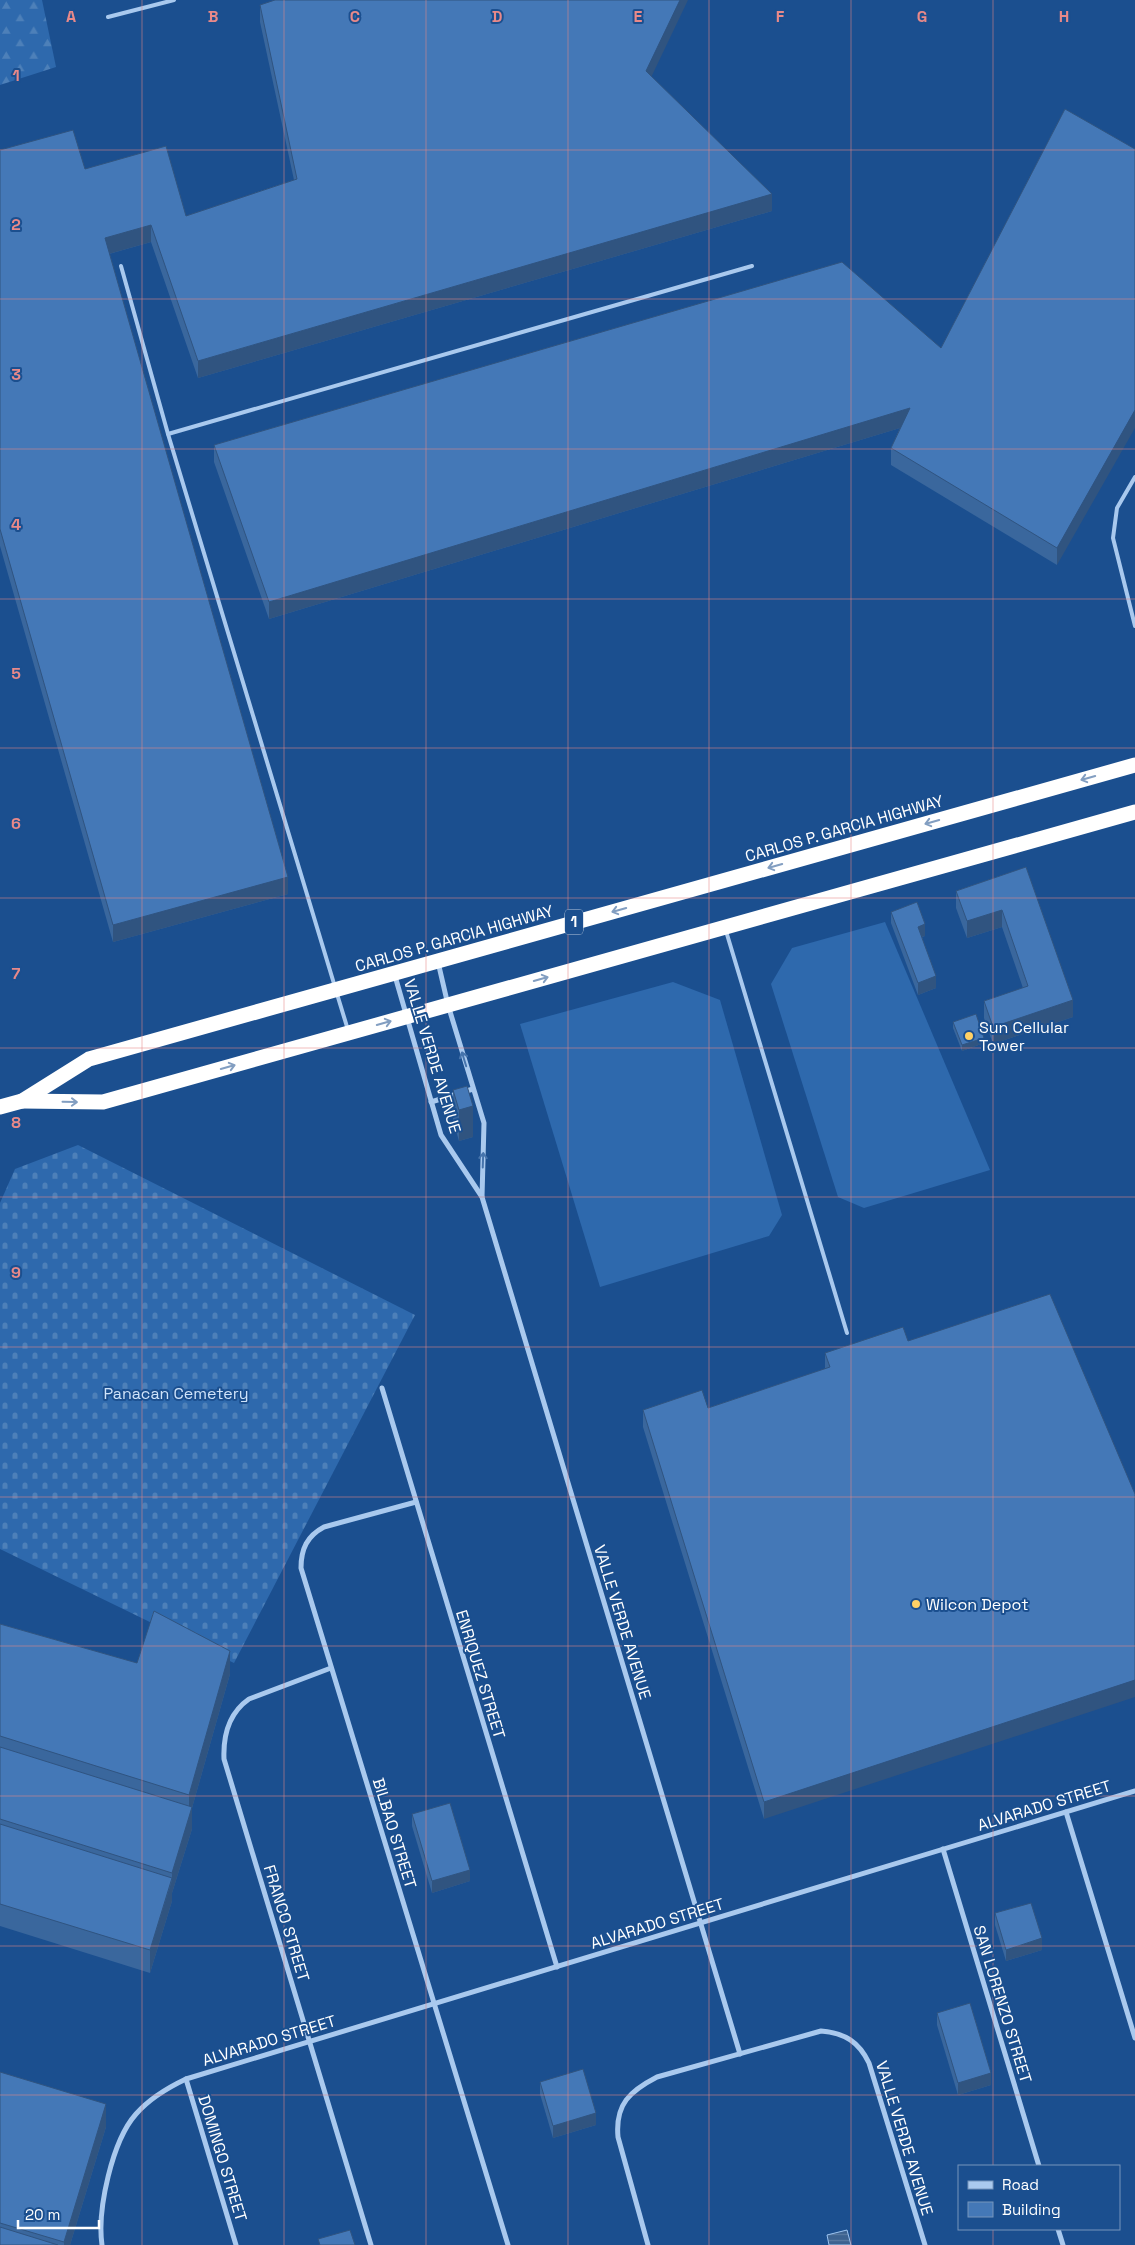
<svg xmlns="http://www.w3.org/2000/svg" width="1135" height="2245" viewBox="0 0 1135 2245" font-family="'Space Grotesk',sans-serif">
<defs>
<pattern id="forest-firs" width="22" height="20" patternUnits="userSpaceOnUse" patternTransform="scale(1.25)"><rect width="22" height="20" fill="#2e69ad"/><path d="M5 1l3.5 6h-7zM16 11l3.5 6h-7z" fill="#4d80b9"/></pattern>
<pattern id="cemetery-stones" width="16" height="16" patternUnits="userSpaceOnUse" patternTransform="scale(1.25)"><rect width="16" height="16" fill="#2e69ad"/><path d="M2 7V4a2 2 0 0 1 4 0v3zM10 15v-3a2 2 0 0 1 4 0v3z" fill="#4d80b9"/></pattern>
<pattern id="water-rules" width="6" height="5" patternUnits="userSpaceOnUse" patternTransform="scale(1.25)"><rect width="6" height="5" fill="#3c6290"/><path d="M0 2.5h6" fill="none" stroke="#597aa1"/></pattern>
</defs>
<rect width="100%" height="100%" fill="#1b4f8f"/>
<g fill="#2e69ad">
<polygon points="885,922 990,1170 864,1208 838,1197 771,984 792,948"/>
<polygon points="673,982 720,1000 782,1215 769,1236 600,1287 520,1024"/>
</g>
<polygon fill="url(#forest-firs)" points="0,0 42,0 56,67 0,85"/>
<polygon fill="url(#cemetery-stones)" points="78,1145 415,1315 234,1663 0,1549 0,1203 15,1169"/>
<polygon fill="url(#water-rules)" stroke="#9cc4f0" points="847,2230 851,2245 829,2245 827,2235"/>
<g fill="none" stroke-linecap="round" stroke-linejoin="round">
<g stroke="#a9c9ee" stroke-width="4">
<polyline points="108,17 174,0"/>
<polyline points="121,266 168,434 335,987"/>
<polyline points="168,434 752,266"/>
<polyline points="1135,477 1117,508 1113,538 1135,626"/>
<polyline points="726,931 847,1333"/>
<polyline points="337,994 348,1030"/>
</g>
<g stroke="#a9c9ee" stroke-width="5">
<polyline points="438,962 448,1005 484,1123 482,1197"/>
<polyline points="395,976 441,1135 482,1197 740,2054"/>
<polyline points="431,1102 473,1089"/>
<polyline points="382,1388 557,1967"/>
<path d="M416,1502l-92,25c-17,9 -23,22 -23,41l207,677"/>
<path d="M331,1668l-82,31c-20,14 -26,36 -25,60l147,486"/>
<polyline points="1066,1812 1135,2038"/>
<polyline points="943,1849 1039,2166"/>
<polyline points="186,2079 236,2245"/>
<polyline points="1058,2229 1063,2245"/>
<path d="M102,2245c-5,-35 10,-104 34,-131 14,-16 31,-26 50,-35l949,-288"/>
<path d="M648,2245l-30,-108c-3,-33 12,-46 39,-60l164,-46c24,2 38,11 48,32l56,182"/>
</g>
<g stroke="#fff" stroke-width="15">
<polyline points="22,1101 103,1102 1135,812"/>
<polyline points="0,1107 22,1101 89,1059 1135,765"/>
</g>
</g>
<g fill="#3a679d">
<polygon points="260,5 651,77 772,211 198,378 151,242 109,254 288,894 113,942 0,546 0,150 85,169 186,216 294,180 260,22"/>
<polygon points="1065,109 1057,565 891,465 891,448 900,428 269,619 214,462 214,445 941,348"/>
<polygon points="1026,867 1073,1017 993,1044 984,1018 984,1001 1023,988 1002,927 967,938 956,908 956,891"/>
<polygon points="891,912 925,936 922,937 936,988 918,995 891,923"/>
<polygon points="953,1022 984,1043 962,1051 953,1028"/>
<polygon points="453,1090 473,1137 459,1141 453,1121"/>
<polygon points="908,1341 764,1819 643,1427 643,1410 708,1408 825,1369 825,1353"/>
<polygon points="0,1624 137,1663 230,1674 192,1808 192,1829 172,1893 172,1901 150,1973 0,1926"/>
<polygon points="412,1814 470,1881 432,1893 412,1826"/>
<polygon points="995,1913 1042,1950 1006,1961 995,1925"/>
<polygon points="937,2013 991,2085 958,2095 937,2025"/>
<polygon points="0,2072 106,2127 70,2245 0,2245"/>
<polygon points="540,2082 596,2125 553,2138 540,2094"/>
</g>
<g fill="#305480">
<polygon points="680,0 688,0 646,88 646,71"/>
<polygon points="772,194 772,211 198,378 198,361"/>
<polygon points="151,225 151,242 105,255 105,238"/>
<polygon points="910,408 910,425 269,619 269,602"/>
<polygon points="1135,410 1135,428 1057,565 1057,548"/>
<polygon points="288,877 288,894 113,942 113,925"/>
<polygon points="1002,910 1002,927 967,938 967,921"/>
<polygon points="925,924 925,936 918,938 918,927"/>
<polygon points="936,976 936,988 918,995 918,983"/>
<polygon points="1073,1000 1073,1017 993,1044 993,1027"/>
<polygon points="984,1038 984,1043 962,1051 962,1045"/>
<polygon points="473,1106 473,1137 459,1141 459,1110"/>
<polygon points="230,1651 230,1674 192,1808 192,1829 172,1893 172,1901 150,1973 150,1950 172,1880 172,1873 189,1816 189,1795"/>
<polygon points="1135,1680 1135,1697 764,1819 764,1802"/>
<polygon points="470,1870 470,1881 432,1893 432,1881"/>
<polygon points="1042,1938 1042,1950 1006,1961 1006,1950"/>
<polygon points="991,2073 991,2085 958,2095 958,2083"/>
<polygon points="106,2104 106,2127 70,2245 64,2245 64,2242"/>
<polygon points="596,2113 596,2125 553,2138 553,2126"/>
</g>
<g fill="#4478b7" stroke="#305480">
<polygon points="275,0 680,0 646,71 772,194 198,361 151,225 105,238 288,877 113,925 0,529 0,150 73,130 85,169 166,146 186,216 297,179 260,5"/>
<polygon points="1065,109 1135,149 1135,410 1057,548 891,448 910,408 269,602 214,445 842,262 941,348"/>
<polygon points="1026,867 1073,1000 993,1027 984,1001 1028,986 1002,910 967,921 956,891"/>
<polygon points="917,902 925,924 918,927 936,976 918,983 891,912"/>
<polygon points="976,1014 984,1038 962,1045 953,1022"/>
<polygon points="467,1086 473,1106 459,1110 453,1090"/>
<polygon points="1050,1294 1135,1494 1135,1680 764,1802 643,1410 702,1390 708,1408 830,1367 825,1353 903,1327 908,1341"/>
<polygon points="154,1611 230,1651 189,1795 0,1736 0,1624 137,1663"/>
<polygon points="0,1747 192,1807 172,1873 0,1819"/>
<polygon points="450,1803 470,1870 432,1881 412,1814"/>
<polygon points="0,1824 172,1878 150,1950 0,1904"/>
<polygon points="1031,1903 1042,1938 1006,1950 995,1913"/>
<polygon points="970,2003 991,2073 958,2083 937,2013"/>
<polygon points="583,2069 596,2113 553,2126 540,2082"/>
<polygon points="0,2072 106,2104 64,2242 0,2223"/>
<polygon points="0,2227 58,2245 0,2245"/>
<polygon points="350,2230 355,2245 320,2245 318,2239"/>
</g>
<defs><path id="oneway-shaft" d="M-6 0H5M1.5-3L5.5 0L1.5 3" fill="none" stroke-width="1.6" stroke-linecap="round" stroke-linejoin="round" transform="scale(1.25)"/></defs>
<g stroke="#829ec1">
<use href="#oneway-shaft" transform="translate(1088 778) rotate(164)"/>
<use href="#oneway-shaft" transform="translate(932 822) rotate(164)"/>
<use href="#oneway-shaft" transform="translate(775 866) rotate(164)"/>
<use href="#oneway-shaft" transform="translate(619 910) rotate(164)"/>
<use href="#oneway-shaft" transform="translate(541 979) rotate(-16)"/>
<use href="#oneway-shaft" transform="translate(384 1023) rotate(-16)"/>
<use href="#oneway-shaft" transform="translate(228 1067) rotate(-16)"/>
<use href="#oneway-shaft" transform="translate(70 1102) rotate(1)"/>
</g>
<g stroke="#4674ac">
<use href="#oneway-shaft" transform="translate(464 1059) rotate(-107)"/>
<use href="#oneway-shaft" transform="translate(483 1160) rotate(-88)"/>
</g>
<path fill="none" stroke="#e88989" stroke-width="1" stroke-opacity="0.55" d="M142,0v2245M284,0v2245M426,0v2245M568,0v2245M709,0v2245M851,0v2245M993,0v2166M0,150h1135M0,299h1135M0,449h1135M0,599h1135M0,748h1135M0,898h1135M0,1048h1135M0,1197h1135M0,1347h1135M0,1497h1135M0,1646h1135M0,1796h1135M0,1946h1135M0,2095h1135M993,2229v16"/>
<g fill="#ffd166" stroke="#1b4f8f" stroke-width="2">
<circle cx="969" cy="1036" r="5"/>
<circle cx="916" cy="1604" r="5"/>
</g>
<g text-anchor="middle" stroke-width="4" stroke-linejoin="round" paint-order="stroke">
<rect fill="#1b4f8f" stroke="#bbcadd" stroke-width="1" x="565" y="909.5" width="18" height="25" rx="4"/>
<g font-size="15" font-weight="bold" fill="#fff">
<text x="574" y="927">1</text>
</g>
<g font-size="16" fill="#fff" stroke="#1b4f8f">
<text transform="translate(844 828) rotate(-16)" y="6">CARLOS P. GARCIA HIGHWAY</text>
<text transform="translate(454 938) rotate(-16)" y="6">CARLOS P. GARCIA HIGHWAY</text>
<text transform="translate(433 1056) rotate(73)" y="6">VALLE VERDE AVENUE</text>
<text transform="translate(623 1622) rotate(73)" y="6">VALLE VERDE AVENUE</text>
<text transform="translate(481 1674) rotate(73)" y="6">ENRIQUEZ STREET</text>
<text transform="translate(1044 1805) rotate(-17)" y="6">ALVARADO STREET</text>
<text transform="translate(395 1833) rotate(73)" y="6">BILBAO STREET</text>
<text transform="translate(287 1923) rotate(73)" y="6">FRANCO STREET</text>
<text transform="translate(657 1923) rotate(-17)" y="6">ALVARADO STREET</text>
<text transform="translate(1003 2004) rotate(73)" y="6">SAN LORENZO STREET</text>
<text transform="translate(269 2040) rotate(-17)" y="6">ALVARADO STREET</text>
<text transform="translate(905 2138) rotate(73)" y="6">VALLE VERDE AVENUE</text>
<text transform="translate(223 2158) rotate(73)" y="6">DOMINGO STREET</text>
</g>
<g font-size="16" fill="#fff" stroke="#1b4f8f" text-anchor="start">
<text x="979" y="1033">Sun Cellular<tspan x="979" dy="18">Tower</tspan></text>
<text x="926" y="1610">Wilcon Depot</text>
</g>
<g font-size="16" fill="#cfe3fa" stroke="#1b4f8f">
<text x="176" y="1399">Panacan Cemetery</text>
</g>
</g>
<g font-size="16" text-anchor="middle" font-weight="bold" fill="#e88989" stroke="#1b4f8f" stroke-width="4" stroke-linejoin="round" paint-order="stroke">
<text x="71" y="22">A</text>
<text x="213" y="22">B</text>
<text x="355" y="22">C</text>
<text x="497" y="22">D</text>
<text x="638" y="22">E</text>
<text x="780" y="22">F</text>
<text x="922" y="22">G</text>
<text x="1064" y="22">H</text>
<text x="16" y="81">1</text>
<text x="16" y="230">2</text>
<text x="16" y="380">3</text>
<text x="16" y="530">4</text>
<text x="16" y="679">5</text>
<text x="16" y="829">6</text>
<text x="16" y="979">7</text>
<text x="16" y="1128">8</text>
<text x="16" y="1278">9</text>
</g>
<rect x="958" y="2165" width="162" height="65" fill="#1b4f8f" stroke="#7695bc"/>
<rect x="968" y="2181" width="25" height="8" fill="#a9c9ee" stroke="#7695bc"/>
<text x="1002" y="2190" font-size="15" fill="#ffffff">Road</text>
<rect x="968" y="2202" width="25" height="15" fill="#4478b7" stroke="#7695bc"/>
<text x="1002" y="2215" font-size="15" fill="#ffffff">Building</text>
<path d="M18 2220v8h81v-8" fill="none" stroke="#ffffff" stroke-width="2.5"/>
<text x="25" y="2220" font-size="15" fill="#ffffff" stroke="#1b4f8f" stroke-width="4" paint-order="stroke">20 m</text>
</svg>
